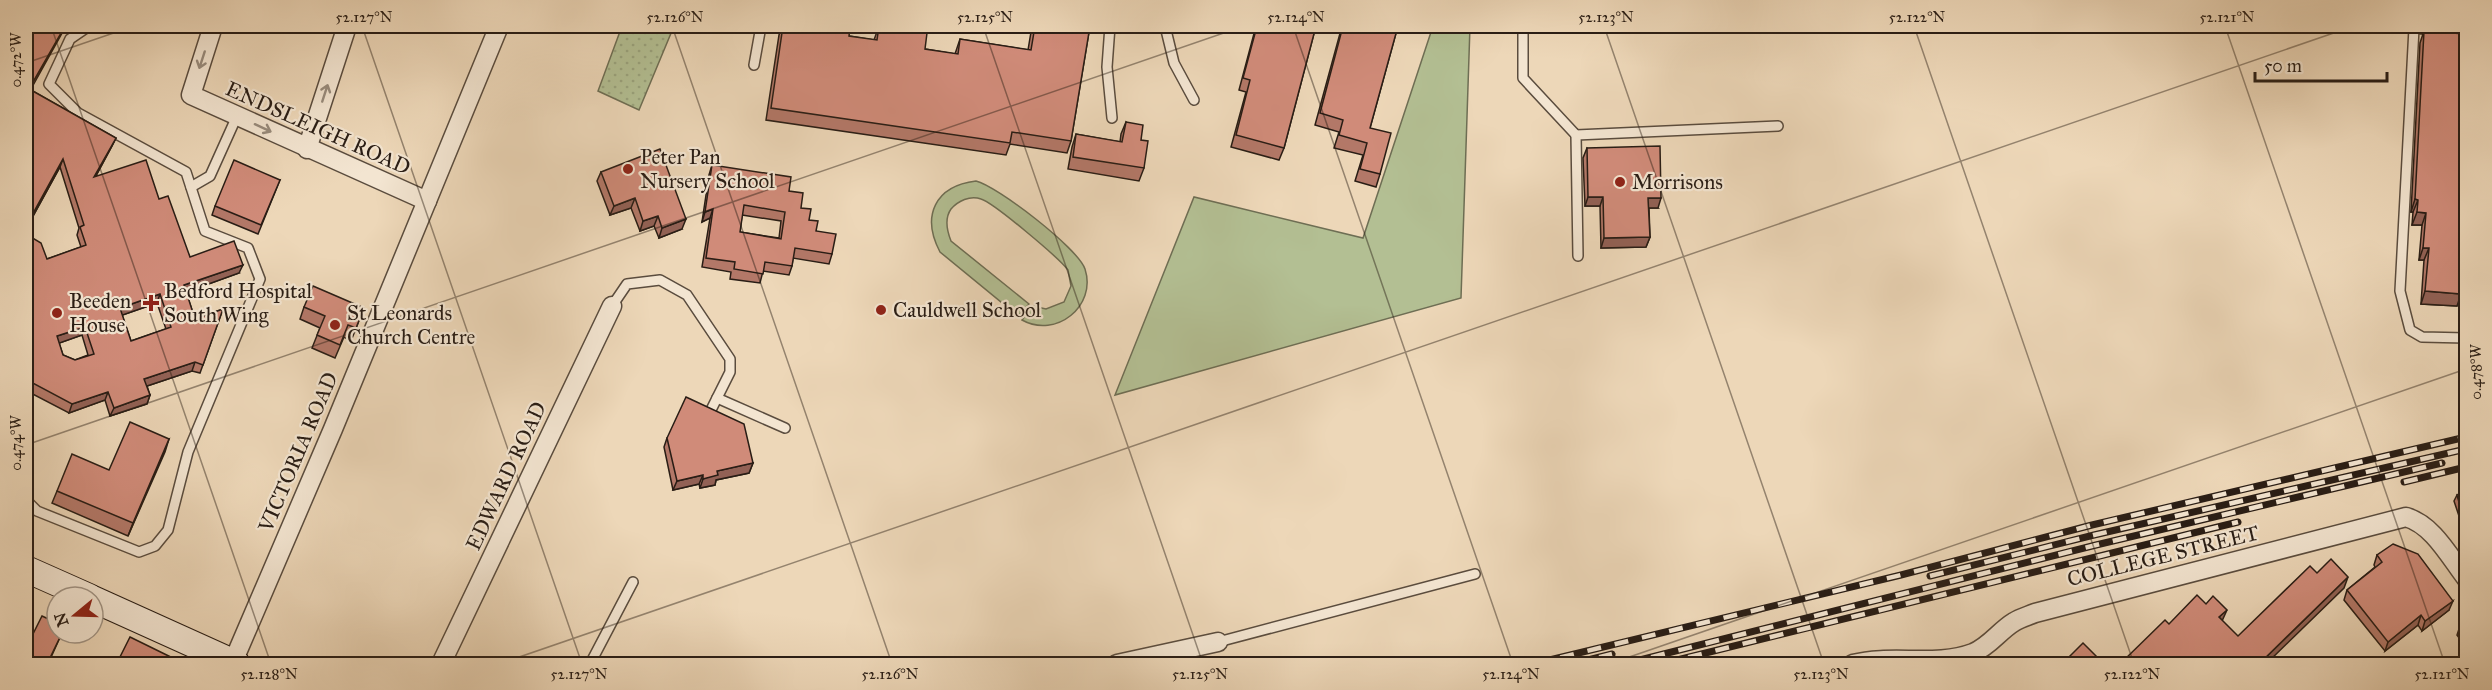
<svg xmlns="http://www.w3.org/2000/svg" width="2492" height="690" viewBox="0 0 2492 690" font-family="'IM FELL Great Primer',serif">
<defs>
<pattern id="garden-dots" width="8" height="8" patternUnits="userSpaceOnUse" patternTransform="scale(1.5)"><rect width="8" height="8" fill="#b3bf93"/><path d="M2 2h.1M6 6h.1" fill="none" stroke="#9aa47e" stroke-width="1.8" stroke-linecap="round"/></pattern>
</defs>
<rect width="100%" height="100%" fill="#edd7b8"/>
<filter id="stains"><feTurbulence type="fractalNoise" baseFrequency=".00333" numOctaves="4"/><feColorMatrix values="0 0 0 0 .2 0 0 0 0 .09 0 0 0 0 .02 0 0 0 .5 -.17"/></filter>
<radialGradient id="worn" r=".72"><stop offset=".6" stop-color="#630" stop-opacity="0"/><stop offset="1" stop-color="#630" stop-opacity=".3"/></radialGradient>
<g fill="#b3bf93" stroke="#6e6e54" stroke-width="1.5">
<polygon points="1433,26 1470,26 1461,298 1115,395 1194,197 1363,238"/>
<path d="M976,181c21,5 102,67 109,88 12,37 -29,70 -63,51l11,-14 13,3 18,-7 7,-16 -3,-16c-9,-12 -74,-67 -87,-71 -11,-4 -23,2 -30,10 -7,10 -4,22 0,32l78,63 -11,12 -78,-64c-19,-36 -5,-66 36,-71z"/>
</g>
<polygon fill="url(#garden-dots)" stroke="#6e6e54" stroke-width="1.5" points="622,26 674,26 639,110 598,91"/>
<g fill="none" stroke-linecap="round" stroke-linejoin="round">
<g stroke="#5a4c3e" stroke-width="12">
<g id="service">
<polyline points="1110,26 1107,67 1112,118"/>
<polyline points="1165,26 1174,63 1194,100"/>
<polyline points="1523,26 1523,78 1576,135 1778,126"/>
<polyline points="2390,26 2466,33"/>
<polyline points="2414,28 2400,291 2410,330 2422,337 2466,338"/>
<polyline points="754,65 761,26"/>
<polyline points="1576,135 1578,256"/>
<polyline points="191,187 210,176 237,116"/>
<polyline points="612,306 627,284 660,280 687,295 730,359 730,372 711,410"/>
<polyline points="717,398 785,428"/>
<polyline points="26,500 37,511 139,552 155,546 168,530 188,452 260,279 248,248 205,231 186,172 78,113 49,84 70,39 89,26"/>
<polyline points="1218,642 1475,574"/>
<polyline points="590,664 633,582"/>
</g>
</g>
<g stroke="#5a4c3e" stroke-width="21">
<g id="minor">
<polyline points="213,26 191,95 427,201"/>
<polyline points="307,149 347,26"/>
<polyline points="233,662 333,429 499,26"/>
<polyline points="441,664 612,306"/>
<polyline points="1117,664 1218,642"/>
<path d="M1853,664c39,-10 83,3 120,-11 17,-7 26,-22 41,-31 6,-4 14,-6 21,-9l371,-96c27,8 43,39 60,61"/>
</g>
</g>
<g stroke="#291d15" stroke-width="28">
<g id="secondary">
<polyline points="26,569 89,597"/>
<polyline points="93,599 237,664"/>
</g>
</g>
<use href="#service" stroke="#f3e5d1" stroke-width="9"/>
<use href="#minor" stroke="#f3e5d1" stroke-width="18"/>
<use href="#secondary" stroke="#f3e5d1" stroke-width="26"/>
<g stroke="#291d15" stroke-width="7">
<g id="rail">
<polyline points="2404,482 2466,467"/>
<polyline points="1930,576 2094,535 2466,449"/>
<polyline points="1533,664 1901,575 2092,525 2466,437"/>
<polyline points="1572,664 1612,654"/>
<polyline points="1624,664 2096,545 2442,463"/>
<polyline points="1661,664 2238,522"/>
</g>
</g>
<use href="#rail" stroke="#f3e5d1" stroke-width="4.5" stroke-dasharray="14" stroke-linecap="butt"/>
</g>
<g fill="#b37868" stroke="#291d15" stroke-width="1.5" fill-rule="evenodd">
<path d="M26,26l5,64 85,48 -4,8 -16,30 63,23 31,58 49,16 -53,19 9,27 28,-10 -23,64 -8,-2 -45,15 3,9 -3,9 -37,12 -5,-16 -36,13 -42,-22h-1v-157l21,25 34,-12 -4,-12 2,-7 -19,-61 -34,62zM157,303l9,26 -35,12 -9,-26zM82,335l6,20 -13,5 -12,-5 -4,-12z"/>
<polygon points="782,26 850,26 849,36 874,40 879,26 925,49 955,54 960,39 1028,50 1032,26 1090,26 1071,141 1067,153 1010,144 1006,155 766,120 779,35"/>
<polygon points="1256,26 1291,26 1298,27 1298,26 1316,26 1284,148 1279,160 1231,147 1246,92 1239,90"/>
<polygon points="1342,26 1398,26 1370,128 1380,174 1376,187 1355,181 1363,155 1334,148 1339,132 1315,125"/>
<polygon points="2424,31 2463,264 2461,294 2457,306 2421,304 2424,260 2419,260 2422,225 2412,225 2413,212 2411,212 2420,43"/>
<polygon points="1126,122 1141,140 1144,168 1139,181 1068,169 1072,147 1076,134 1120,142 1121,134"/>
<polygon points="1587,148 1658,208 1649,208 1650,237 1646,247 1601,248 1600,206 1585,206 1583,158"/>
<path d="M712,165l77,26 43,63 -3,10 -36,-6 -1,8 -3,9 -26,-4 -3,12 -30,-4 1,-7 -29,-5 8,-49 -8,4 7,-47zM742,215l39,6 -2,17 -39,-6z"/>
<polygon points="601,172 682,229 659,238 654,226 640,231 631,208 610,215 597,181"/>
<polygon points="280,180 258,234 212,215 215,206"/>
<polygon points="304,307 364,308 351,341 344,337 335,358 312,348 320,328 300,319"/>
<polygon points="667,438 753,463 749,473 716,480 715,485 700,488 699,484 673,490 664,447"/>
<polygon points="169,439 128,536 52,503 57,491 109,470"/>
<polygon points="2457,495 2466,517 2460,519 2454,501"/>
<polygon points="2377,555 2449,610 2422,631 2418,625 2385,651 2344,600 2347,590 2375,567 2374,565"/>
<polygon points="2466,619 2466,647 2457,635 2461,623"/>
<polygon points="119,659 185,664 117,664"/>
</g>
<g fill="#926155" stroke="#291d15" stroke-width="1.5">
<polygon points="65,26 66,26 26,98 29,89"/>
<polygon points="116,138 112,146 91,185 94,177"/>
<polygon points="63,159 60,167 26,229 26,226"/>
<polygon points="1588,197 1603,197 1600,206 1585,206"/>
<polygon points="635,198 631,208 610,215 614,206"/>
<polygon points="1648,198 1661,198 1658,208 1645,208"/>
<polygon points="2415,199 2418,200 2413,212 2411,212"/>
<polygon points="713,209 710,218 702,222 705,212"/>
<polygon points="2417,212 2426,213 2422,225 2412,225"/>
<polygon points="658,216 654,226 640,231 643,221"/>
<polygon points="686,219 682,229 659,238 662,228"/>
<polygon points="1650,237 1646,247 1601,248 1604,238"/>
<polygon points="2423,248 2429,248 2424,260 2419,260"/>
<polygon points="2464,252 2466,252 2466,264 2460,264"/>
<polygon points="243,265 239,273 181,294 184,285"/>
<polygon points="2425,291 2461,294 2457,306 2421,304"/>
<polygon points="160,294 157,303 117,317 120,308"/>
<polygon points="85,327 82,335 54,345 57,336"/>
<polygon points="195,362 192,371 141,388 144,379"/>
<polygon points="31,382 27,391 26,391 26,384"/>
<polygon points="108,392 105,400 69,413 72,404"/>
<polygon points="150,395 147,404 110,416 114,408"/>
<polygon points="169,439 165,452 128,536 133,523"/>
<polygon points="753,463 749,473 716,480 715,485 700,488 703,479 717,471"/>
<polygon points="703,475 699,484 673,490 677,481"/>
<polygon points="2466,511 2466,517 2460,519 2462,513"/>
<polygon points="2348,577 2344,588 2266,664 2259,664"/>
<polygon points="2453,601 2449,610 2422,631 2425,621"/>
<polygon points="2227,610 2222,621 2219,617"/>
<polygon points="2421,615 2418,625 2385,651 2388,642"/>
<polygon points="62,633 48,664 47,664"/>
</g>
<g fill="#d08b79" stroke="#291d15" stroke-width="1.5" fill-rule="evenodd">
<path d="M26,26h39l-36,63 87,49 -22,39 52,-17 13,39 9,-3 22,61 44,-16 9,24 -59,20 11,34 28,-10 -20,56 -8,-3 -51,17 6,16 -36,13 -6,-16 -36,12 -41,-22 -5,2v-15l2,-1 -2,-7v-127l15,9 6,16 39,-14 -6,-18 4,-2 -21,-66 -37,67zM160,294l11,33 -40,14 -11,-33zM85,327l9,27 -19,6 -12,-5 -6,-19z"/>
<polygon points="783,26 850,26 849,36 877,40 879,26 927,33 925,49 958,54 960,39 1031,50 1035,26 1090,26 1071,141 1012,132 1010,143 771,108"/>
<polygon points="1257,26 1291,26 1299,28 1299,26 1316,26 1284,148 1236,135 1250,80 1243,78"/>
<polygon points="1343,26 1398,26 1370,128 1391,133 1380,174 1360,169 1367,143 1339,135 1343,120 1320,113"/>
<polygon points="2424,31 2466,34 2466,252 2464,252 2461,294 2425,291 2429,248 2423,248 2426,213 2417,212 2418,200 2415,199"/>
<polygon points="1126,122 1143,125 1141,140 1148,141 1144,168 1073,157 1076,134 1122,142"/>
<polygon points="1660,146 1661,198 1648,198 1650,237 1604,238 1603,197 1588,197 1587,148"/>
<polygon points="660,149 686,219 662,228 658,216 643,221 635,198 614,206 601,172"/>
<polygon points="234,160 280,180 261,225 215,206"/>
<path d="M712,165l79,12 -2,14 14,2 -2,15 10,1 -2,11 9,1 -2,10 20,3 -4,20 -37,-6 -3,18 -27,-4 -2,12 -29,-5 1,-7 -29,-4 7,-49 -8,3zM744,205l41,7 -4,27 -41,-7z"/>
<polygon points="313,286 364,308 356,328 348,325 340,345 317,335 325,316 304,307"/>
<polygon points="686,397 744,424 753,463 717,471 718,475 703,479 703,475 677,481 667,438"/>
<polygon points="130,422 169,439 133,523 57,491 72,454 109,470"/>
<polygon points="2466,492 2466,511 2462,513 2457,495"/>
<polygon points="2393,544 2418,554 2453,601 2425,621 2421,615 2388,642 2347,590 2382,562 2377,555"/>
<polygon points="2331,559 2348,577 2259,664 2120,664 2165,620 2169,624 2197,595 2206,604 2213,596 2227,610 2219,617 2238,636 2310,566 2317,573"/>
<polygon points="42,616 57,623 57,633 62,633 47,664 26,664 26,648"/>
<polygon points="2466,619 2466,630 2461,623"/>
<polygon points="130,637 185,664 129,664 119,659"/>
<polygon points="2083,643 2104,664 2062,664"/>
</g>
<defs><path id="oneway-shaft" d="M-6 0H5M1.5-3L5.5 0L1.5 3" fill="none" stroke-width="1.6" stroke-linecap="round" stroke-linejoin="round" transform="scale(1.5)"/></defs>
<g stroke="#988b7c">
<use href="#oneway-shaft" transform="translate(202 60) rotate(108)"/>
<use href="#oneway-shaft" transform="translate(325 93) rotate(-72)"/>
<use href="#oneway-shaft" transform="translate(263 128) rotate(25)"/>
</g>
<path fill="none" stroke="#291d15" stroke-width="1.5" stroke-opacity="0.45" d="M51,26l220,638M362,26l220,638M672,26l220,638M983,26l220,638M1293,26l220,638M1604,26l220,638M1914,26l220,638M2225,26l220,638M26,63l108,-37M26,445l1218,-419M499,664l1855,-638M1609,664l857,-295"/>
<g fill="#8f2418" stroke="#f3e5d1" stroke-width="2">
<circle cx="628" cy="169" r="6"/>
<circle cx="1620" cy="182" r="6"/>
<path d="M148 294h6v6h6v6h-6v6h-6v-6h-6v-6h6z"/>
<circle cx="881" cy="310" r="6"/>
<circle cx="57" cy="313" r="6"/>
<circle cx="335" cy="325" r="6"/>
</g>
<g text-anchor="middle" stroke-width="4.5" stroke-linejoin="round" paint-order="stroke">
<g font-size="21" fill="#291d15" stroke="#f3e5d1">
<text transform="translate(318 128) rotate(24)" y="7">ENDSLEIGH ROAD</text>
<text transform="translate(298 452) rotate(-67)" y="7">VICTORIA ROAD</text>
<text transform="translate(506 476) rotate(-65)" y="7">EDWARD ROAD</text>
<text transform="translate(2163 556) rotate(-14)" y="7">COLLEGE STREET</text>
</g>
<g font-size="21" fill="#291d15" stroke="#f3e5d1" text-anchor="start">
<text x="640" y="164">Peter Pan<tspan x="640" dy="24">Nursery School</tspan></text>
<text x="1632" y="189">Morrisons</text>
<text x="164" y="298">Bedford Hospital<tspan x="164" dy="24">South Wing</tspan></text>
<text x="69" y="308">Beeden<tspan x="69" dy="24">House</tspan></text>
<text x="893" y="317">Cauldwell School</text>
<text x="347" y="320">St Leonards<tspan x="347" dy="24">Church Centre</tspan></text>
</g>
</g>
<rect width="2492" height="690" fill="none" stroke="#edd7b8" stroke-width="66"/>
<g transform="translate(75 615) rotate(251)"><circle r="28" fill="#f3e5d1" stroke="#a29586" stroke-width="1.5"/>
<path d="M0-4.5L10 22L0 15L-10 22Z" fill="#8f2418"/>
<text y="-9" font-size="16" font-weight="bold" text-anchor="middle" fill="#291d15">N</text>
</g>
<path d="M2255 72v9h132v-9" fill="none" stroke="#291d15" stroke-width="3"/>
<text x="2264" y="72" font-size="18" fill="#291d15" stroke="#f3e5d1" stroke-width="4.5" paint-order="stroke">50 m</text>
<rect x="33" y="33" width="2426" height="624" fill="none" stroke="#291d15" stroke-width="2"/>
<g font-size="15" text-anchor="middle" fill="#291d15">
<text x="364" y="22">52.127°N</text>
<text x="675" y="22">52.126°N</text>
<text x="985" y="22">52.125°N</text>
<text x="1296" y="22">52.124°N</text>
<text x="1606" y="22">52.123°N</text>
<text x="1917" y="22">52.122°N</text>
<text x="2227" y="22">52.121°N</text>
<text transform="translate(16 60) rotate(-90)" y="5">0.472°W</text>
<text transform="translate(2476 372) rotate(-90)" y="5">0.478°W</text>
<text transform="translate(16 443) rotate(-90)" y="5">0.474°W</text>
<text x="269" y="679">52.128°N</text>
<text x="579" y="679">52.127°N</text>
<text x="890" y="679">52.126°N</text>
<text x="1200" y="679">52.125°N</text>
<text x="1511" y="679">52.124°N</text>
<text x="1821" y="679">52.123°N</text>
<text x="2132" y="679">52.122°N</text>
<text x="2442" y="679">52.121°N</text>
</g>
<rect width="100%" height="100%" filter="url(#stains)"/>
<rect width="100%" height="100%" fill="url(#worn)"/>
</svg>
